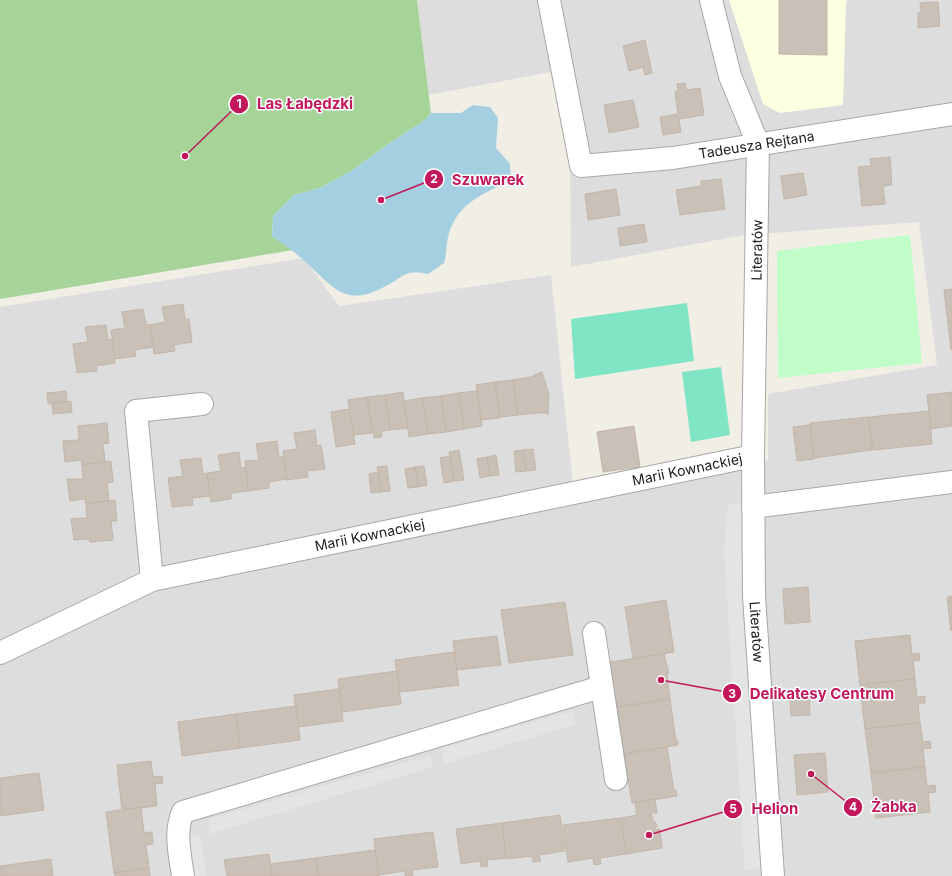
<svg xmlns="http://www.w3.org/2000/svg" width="952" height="876" viewBox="0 0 952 876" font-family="Inter,sans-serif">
<rect width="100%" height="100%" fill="#f1eee6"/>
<polygon fill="#dedddd" points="417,0 952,0 952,876 0,876 0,662 151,570 0,648 0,307 304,258 339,306 551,275 575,504 768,460 768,394 937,365 919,222 744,235 571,267 570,168 592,171 572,68 428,95"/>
<polygon fill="#fdffe1" points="729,0 847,0 846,3 843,105 780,113 763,104"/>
<polygon fill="#a5d398" points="0,0 417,0 431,113 424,121 391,142 351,171 320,188 294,195 273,216 272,236 293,250 0,299"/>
<polygon fill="#c1fdc9" points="910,235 922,363 778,378 777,251"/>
<g fill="#7fe5c4">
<polygon points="687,303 694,361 575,379 571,319"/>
<polygon points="721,367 730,435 691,442 682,372"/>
</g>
<g fill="#e4e4e4">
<polygon points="744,502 743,587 762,868 745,870 724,552 728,505"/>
<polygon points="573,711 576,724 444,764 442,748"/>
<polygon points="431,755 433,767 209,834 209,819"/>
<polygon points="191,835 201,836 206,876 193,876 190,849"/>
</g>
<path fill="#a3cfe1" d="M473,105l17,2 8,11 -2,30 14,16 1,15c-26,16 -51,21 -62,54 -3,9 -2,20 -5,30l-16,11c-24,-5 -24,3 -44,13 -37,20 -50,2 -76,-23 -11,-10 -23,-19 -36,-28l1,-20 21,-21 26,-7 31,-17 40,-29 33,-21 7,-8h30z"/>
<g fill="#c9c1b8" stroke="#c4b5a7">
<polygon points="779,0 827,0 827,55 779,54"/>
<polygon points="938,2 940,26 918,28 918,13 921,13 920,3"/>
<polygon points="645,40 652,73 645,75 643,67 629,71 623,46"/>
<polygon points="685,83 686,90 700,88 704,115 679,119 681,132 663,135 660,117 678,114 675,92 678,91 677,84"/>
<polygon points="633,100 639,127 609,133 604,105"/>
<polygon points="890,157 892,185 883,186 885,204 862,206 858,167 871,166 870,159"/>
<polygon points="803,173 807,195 784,199 781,176"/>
<polygon points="721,179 725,209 680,215 676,190 701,186 701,181"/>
<polygon points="616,189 620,215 588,220 585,194"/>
<polygon points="644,224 647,242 620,246 618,228"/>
<polygon points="952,289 952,350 951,350 944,290"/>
<polygon points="183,304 185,319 189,319 192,342 174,345 175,351 154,354 150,325 165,322 162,307"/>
<polygon points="143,309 146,324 150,325 153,347 135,350 136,356 115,359 111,330 125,328 122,312"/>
<polygon points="106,325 108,340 112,339 115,363 96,366 97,371 77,373 73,344 88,342 85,327"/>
<polygon points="541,372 542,372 549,395 548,415 546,413 537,413 518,415 513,380 531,377"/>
<polygon points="513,380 518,415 500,417 495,382"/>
<polygon points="495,382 500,418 481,420 476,385"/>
<polygon points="66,391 67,401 48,404 47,393"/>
<polygon points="477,391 482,426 464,429 459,393"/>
<polygon points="403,392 408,428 390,430 385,395"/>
<polygon points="952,392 952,426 931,429 927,395"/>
<polygon points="459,393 464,429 446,432 441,396"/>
<polygon points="385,395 390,430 381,431 382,437 374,438 367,397"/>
<polygon points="441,396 446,432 428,434 422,398"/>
<polygon points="367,397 372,433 353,435 348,400"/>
<polygon points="422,398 428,434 409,437 404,401"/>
<polygon points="71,401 72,412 53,414 52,404"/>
<polygon points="349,409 355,444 336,447 331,412"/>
<polygon points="929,411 932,444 873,450 869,417"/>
<polygon points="868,417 872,450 814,458 810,423"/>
<polygon points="107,423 109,443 103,444 105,462 82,465 81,460 65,462 63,441 79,440 78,426"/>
<polygon points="810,425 814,459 797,461 793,427"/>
<polygon points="634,426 640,467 603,472 597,432"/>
<polygon points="315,430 317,446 321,445 325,469 307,471 308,477 287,480 283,451 297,449 294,433"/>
<polygon points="277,441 279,457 283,456 287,479 269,482 269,488 248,491 245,461 259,460 256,444"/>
<polygon points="533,449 536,470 526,471 523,450"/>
<polygon points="459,450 464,480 454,481 449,452"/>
<polygon points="523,450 526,471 516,472 514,451"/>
<polygon points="239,452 241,468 246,467 248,491 231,493 231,499 211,502 207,473 221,471 218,455"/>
<polygon points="496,455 499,475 490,476 487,457"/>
<polygon points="450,456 454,481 444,483 440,458"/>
<polygon points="487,457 490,476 480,478 477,459"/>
<polygon points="201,458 203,474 207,473 210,496 192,498 193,505 172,507 168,478 183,476 180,460"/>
<polygon points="111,461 113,482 107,483 109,501 86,504 85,499 70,501 67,479 83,479 82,465"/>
<polygon points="387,466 390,491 381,492 377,467"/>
<polygon points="424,466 427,485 418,487 415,467"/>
<polygon points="415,467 418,487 408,488 405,469"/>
<polygon points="378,472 381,492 371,493 369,474"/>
<polygon points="115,500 117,521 111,521 113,540 90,542 89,539 74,540 71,519 87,518 86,504"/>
<polygon points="808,587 810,622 785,624 783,589"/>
<polygon points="952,596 952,630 951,631 947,597"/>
<polygon points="666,600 674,652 633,659 625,607"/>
<polygon points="565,602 573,655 509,663 501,610"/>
<polygon points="910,635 912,654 919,653 920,660 913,661 915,679 860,685 855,641"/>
<polygon points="497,636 501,665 457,670 453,641"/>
<polygon points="454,652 459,685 400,692 395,660"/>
<polygon points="664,654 669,673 667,673 670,699 617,707 610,662"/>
<polygon points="397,671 401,704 342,712 338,679"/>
<polygon points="915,679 917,697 925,696 925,703 918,703 920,723 865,729 860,685"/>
<polygon points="339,689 343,721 298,727 294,695"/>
<polygon points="809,690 810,715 791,716 789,692"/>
<polygon points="670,699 676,741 678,741 678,745 624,754 617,707"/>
<polygon points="296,706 300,740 240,748 236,714"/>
<polygon points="236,714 240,748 182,756 178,722"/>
<polygon points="920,723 923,742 930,741 931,748 923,749 925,767 871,773 865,729"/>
<polygon points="667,747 674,791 676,790 677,796 632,803 624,754"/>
<polygon points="825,753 828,792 797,795 794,755"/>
<polygon points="151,761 153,777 162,776 163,783 155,784 157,806 122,810 117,765"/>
<polygon points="925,767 927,786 935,785 936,792 928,793 930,812 876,818 871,773"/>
<polygon points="39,773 44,810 0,816 0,778"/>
<polygon points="655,799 657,813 651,813 653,821 656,823 657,826 654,830 660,829 662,848 626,854 621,818 637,815 635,803"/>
<polygon points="141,807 144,833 152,832 153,844 146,845 149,868 114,873 106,812"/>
<polygon points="560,815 565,851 539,855 541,861 533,862 532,856 506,859 502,823"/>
<polygon points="621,818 626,854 600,858 601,864 594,865 593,858 568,862 563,825"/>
<polygon points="502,823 506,858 487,860 488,866 481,867 480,861 461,864 456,829"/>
<polygon points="433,832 438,867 412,870 413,876 405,876 405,871 378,875 374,839"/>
<polygon points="375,850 379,876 318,876 316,858"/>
<polygon points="269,854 272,876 227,876 224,860"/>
<polygon points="316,858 318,876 272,876 271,864"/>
<polygon points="51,859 53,876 0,876 0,866"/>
<polygon points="149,868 150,876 115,876 114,873"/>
</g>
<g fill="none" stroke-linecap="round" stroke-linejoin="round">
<g stroke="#a7a7a7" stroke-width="24">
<g id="street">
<path id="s1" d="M549,0l32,166 92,-8 279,-44"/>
<path id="s2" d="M711,0l19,76 28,68 -5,312 1,140 19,280"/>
<polyline points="753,507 952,482"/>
<polyline points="152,580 136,411 202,404"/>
<polyline points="594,633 616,779"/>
<path id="s3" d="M0,653l152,-73 601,-124"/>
<path d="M183,876c-3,-21 -9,-44 0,-64l418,-125"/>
</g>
</g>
<use href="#street" stroke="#fff" stroke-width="22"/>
</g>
<g text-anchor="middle" stroke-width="3" stroke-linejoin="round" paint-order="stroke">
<g font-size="14" fill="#202020" stroke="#fff">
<text dy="5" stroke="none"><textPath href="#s1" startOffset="346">Tadeusza Rejtana</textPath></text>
<text transform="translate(757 250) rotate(-89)" y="5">Literatów</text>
<text dy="5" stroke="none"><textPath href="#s3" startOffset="715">Marii Kownackiej</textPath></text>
<text dy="5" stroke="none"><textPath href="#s3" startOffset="391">Marii Kownackiej</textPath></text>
<text dy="5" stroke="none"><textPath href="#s2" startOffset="640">Literatów</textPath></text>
</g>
</g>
<path fill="none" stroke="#c2185b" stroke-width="1.5" d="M185 156L239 104M381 200L434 179M661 680L732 693M811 774L853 807M649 835L733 809"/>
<g fill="#c2185b" stroke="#fff" stroke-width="1.5">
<circle cx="185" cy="156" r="4"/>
<circle cx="381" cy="200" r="4"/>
<circle cx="661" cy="680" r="4"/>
<circle cx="811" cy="774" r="4"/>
<circle cx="649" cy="835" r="4"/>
<circle cx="239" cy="104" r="10"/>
<circle cx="434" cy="179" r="10"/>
<circle cx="732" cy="693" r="10"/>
<circle cx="853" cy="807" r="10"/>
<circle cx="733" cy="809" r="10"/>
</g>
<g font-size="12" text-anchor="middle" font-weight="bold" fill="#fff">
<text x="239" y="108">1</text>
<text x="434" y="183">2</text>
<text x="732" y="698">3</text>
<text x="853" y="811">4</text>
<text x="733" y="813">5</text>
</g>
<g font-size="15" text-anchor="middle" font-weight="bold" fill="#c2185b" stroke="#fff" stroke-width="3" stroke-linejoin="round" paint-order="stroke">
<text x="305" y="109">Las Łabędzki</text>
<text x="488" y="185">Szuwarek</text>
<text x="822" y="699">Delikatesy Centrum</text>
<text x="894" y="812">Żabka</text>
<text x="775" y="814">Helion</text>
</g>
</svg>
